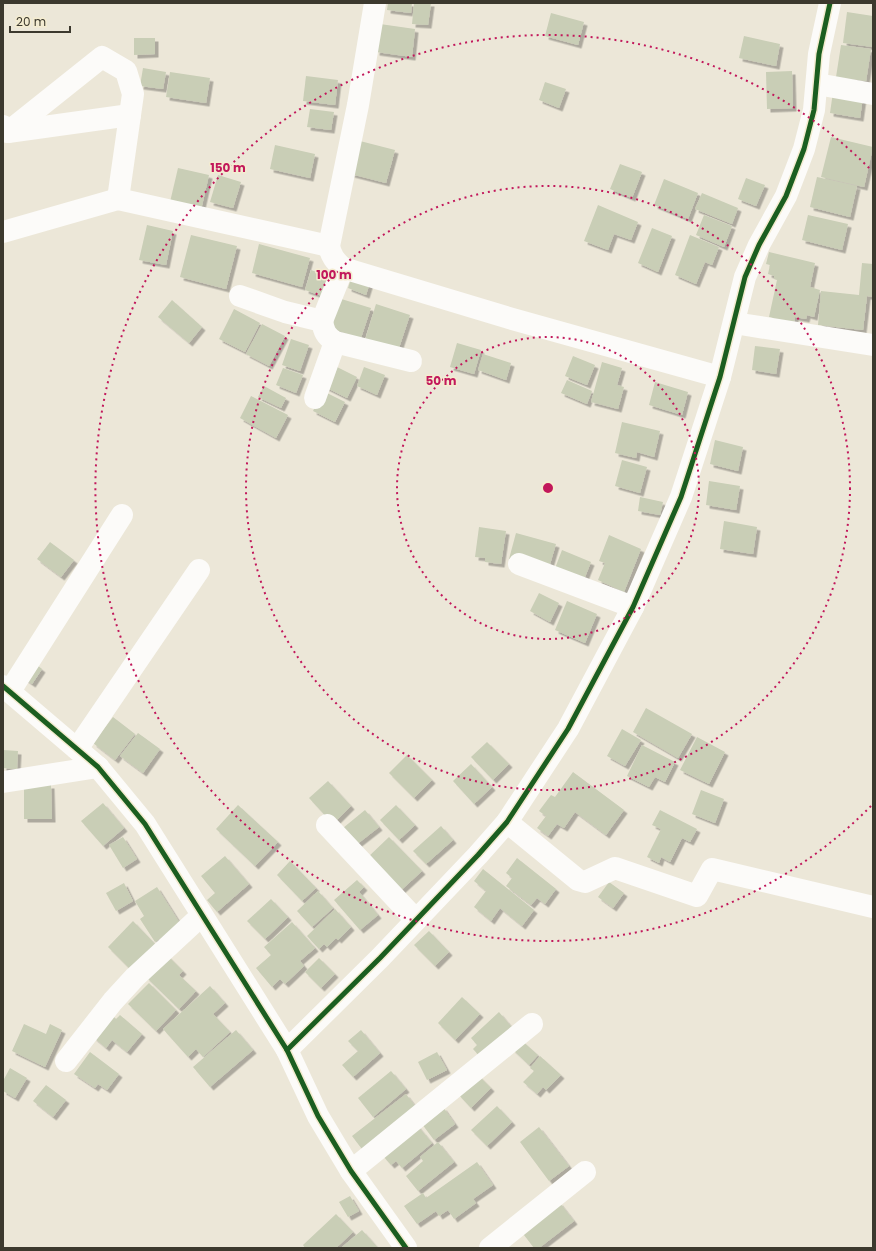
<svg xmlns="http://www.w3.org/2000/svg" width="876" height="1251" viewBox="0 0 876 1251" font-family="Poppins,sans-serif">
<defs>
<filter id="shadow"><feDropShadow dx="3.5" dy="3.5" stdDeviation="0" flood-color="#0004"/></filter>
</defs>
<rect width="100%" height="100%" fill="#ece7d8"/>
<g fill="#c9ceb6" filter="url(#shadow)">
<polygon points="388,3 412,3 411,13 387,10"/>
<polygon points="414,3 431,3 428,25 412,24"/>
<polygon points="847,12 873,16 873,47 843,43"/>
<polygon points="551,13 584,22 578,45 545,36"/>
<polygon points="380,24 415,29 412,57 376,52"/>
<polygon points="744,36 780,44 776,66 739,58"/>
<polygon points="134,38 155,38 155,54 134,55"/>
<polygon points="841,45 871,49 866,81 836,77"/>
<polygon points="143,68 166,72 163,89 140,86"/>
<polygon points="792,71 793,108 767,109 766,72"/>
<polygon points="170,72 210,78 206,103 166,97"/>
<polygon points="306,76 338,80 335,105 303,101"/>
<polygon points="545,82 566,89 559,108 539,100"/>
<polygon points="833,92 863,97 860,118 830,113"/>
<polygon points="310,109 334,112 331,130 307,127"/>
<polygon points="831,137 873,147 864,187 821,177"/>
<polygon points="360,141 395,150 386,183 351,174"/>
<polygon points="275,145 315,154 310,178 270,169"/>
<polygon points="620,164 642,172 632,198 610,189"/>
<polygon points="178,168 209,175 201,210 170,202"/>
<polygon points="218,175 241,182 233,208 210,202"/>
<polygon points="817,177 857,186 850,217 810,207"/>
<polygon points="746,178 765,185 756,206 738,199"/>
<polygon points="664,179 698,193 688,219 654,205"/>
<polygon points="702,193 738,208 732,224 695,209"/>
<polygon points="598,205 638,222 631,240 614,234 608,250 584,241"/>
<polygon points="704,215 732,226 724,247 696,235"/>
<polygon points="808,215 848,224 842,250 802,240"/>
<polygon points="147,225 173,231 166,265 139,260"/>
<polygon points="652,228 672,236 658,272 638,263"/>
<polygon points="191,235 237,246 226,289 180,277"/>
<polygon points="690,235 719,247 712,265 705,262 696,284 675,275"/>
<polygon points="259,244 310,258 302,287 252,273"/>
<polygon points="769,252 815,263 810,287 820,290 814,317 807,315 806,319 795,317 794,323 769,317 777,280 774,279 774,276 768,274 770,265 766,264"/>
<polygon points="862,263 873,264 873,297 867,296 863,330 818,325 821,291 859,295"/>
<polygon points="311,270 331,277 325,297 305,290"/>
<polygon points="353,272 371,279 366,295 348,288"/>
<polygon points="338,298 371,308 361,338 329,328"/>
<polygon points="172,300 202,327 189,343 158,317"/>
<polygon points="376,304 410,315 398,351 365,340"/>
<polygon points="234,309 260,323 245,352 219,339"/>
<polygon points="262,324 285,336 269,366 246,354"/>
<polygon points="291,339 309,345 300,371 282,365"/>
<polygon points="457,343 481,350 474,374 450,367"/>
<polygon points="755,346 780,349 776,374 752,370"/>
<polygon points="483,354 511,363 506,380 478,370"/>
<polygon points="573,356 595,365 587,385 565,376"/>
<polygon points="602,362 622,368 617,385 624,387 618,409 591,402"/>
<polygon points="335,366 357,377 347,398 325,387"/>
<polygon points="364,367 385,375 377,395 357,386"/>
<polygon points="283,368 303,375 296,393 276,385"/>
<polygon points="567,380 592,391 587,404 561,393"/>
<polygon points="655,382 688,392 682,415 649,405"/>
<polygon points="264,386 286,398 281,408 258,397"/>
<polygon points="323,391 345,402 335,422 313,411"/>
<polygon points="251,396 288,415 276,438 240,418"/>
<polygon points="622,422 660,431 654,457 637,452 636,458 615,453"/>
<polygon points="715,440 743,447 738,471 710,464"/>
<polygon points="622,460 647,467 640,493 615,486"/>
<polygon points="709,481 740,486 736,510 706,505"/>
<polygon points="640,497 663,502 660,515 638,511"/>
<polygon points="724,521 757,527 753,554 720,549"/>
<polygon points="479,527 506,531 501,564 485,562 485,558 475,557"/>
<polygon points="516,533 556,544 548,571 509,559"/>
<polygon points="609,535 641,549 624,592 598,580 605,563 599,561"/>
<polygon points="50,542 74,560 61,577 37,559"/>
<polygon points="562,550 591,562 583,582 554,571"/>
<polygon points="539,593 559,603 550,622 530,611"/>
<polygon points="567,601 597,614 585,643 555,630"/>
<polygon points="33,662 42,669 32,684 22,677"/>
<polygon points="646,708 692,734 678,758 633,732"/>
<polygon points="113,717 135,734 115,760 93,743"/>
<polygon points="622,729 641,740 625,766 607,756"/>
<polygon points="138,733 160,749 143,773 120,756"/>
<polygon points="697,737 725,752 709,784 680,770"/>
<polygon points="487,742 509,764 493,780 471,757"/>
<polygon points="642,745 675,762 665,782 655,777 649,787 627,776"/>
<polygon points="3,750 18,751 17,769 3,768"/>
<polygon points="407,755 432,780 414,798 389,773"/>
<polygon points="471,764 492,787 474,804 453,781"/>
<polygon points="573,772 624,810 606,835 575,812 564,828 557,824 548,836 537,828 546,816 539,811 551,795 555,797"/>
<polygon points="328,781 351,806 333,824 309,798"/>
<polygon points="24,785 51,785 52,819 24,819"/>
<polygon points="701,790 724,799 715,823 692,814"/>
<polygon points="103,803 124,828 103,846 81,821"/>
<polygon points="238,805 278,842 255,866 216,829"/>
<polygon points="396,805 415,825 399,840 380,820"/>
<polygon points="365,810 379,827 356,845 343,828"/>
<polygon points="660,810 697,829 690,842 682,838 670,862 661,857 659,863 647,857 661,829 652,825"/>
<polygon points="441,826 453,840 426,864 413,851"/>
<polygon points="123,837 137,859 123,868 109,845"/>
<polygon points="389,837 422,871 398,893 366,859"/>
<polygon points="225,856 249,884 217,912 207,900 215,893 201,876"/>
<polygon points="517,858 556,889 545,904 537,898 531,905 506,886 512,878 506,873"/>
<polygon points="290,861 316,888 302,901 277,875"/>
<polygon points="483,869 534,910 522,926 500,908 491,921 474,907 486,891 474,881"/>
<polygon points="357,880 364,887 359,892 378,915 360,930 334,900"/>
<polygon points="609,882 624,893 613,908 598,897"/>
<polygon points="124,883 133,901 116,911 106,893"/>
<polygon points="157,887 181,925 155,942 140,919 144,916 135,901"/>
<polygon points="318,891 333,908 312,927 297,911"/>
<polygon points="271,899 288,917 265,939 247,921"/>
<polygon points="335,909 351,927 338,940 336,938 327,947 324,944 319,949 307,936"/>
<polygon points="133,921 155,944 130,969 108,947"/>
<polygon points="292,922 315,948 300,961 304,966 285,984 280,979 272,987 256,968 271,955 264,947"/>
<polygon points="429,931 449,952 435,966 414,945"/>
<polygon points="167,955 183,971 179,975 196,991 179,1009 146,977"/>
<polygon points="319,958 335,974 321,988 305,972"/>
<polygon points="149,983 176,1010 156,1031 128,1004"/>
<polygon points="210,986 225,1003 213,1014 230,1032 203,1057 196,1049 188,1057 163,1029"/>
<polygon points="462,997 480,1014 455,1040 438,1023"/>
<polygon points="499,1012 514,1030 482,1059 473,1049 477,1045 471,1038"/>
<polygon points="112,1015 116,1019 120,1015 142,1034 127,1052 112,1040 106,1048 93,1037"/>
<polygon points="24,1024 46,1034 50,1024 62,1030 45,1067 12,1051"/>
<polygon points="236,1030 253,1050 210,1087 193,1067"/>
<polygon points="361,1030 380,1053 353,1077 342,1065 358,1051 348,1041"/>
<polygon points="520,1039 538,1055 529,1065 512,1049"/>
<polygon points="90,1052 119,1074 107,1090 98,1084 95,1088 74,1074"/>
<polygon points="437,1052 447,1070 427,1080 418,1062"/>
<polygon points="540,1056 561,1075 546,1090 543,1087 537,1094 523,1082 534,1071 530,1068"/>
<polygon points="10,1068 27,1078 15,1098 3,1091 3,1081"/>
<polygon points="391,1071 406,1089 373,1117 358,1098"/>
<polygon points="478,1075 491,1088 471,1108 458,1094"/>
<polygon points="46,1085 66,1100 53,1117 33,1101"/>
<polygon points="406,1094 419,1111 365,1153 352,1136"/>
<polygon points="497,1106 512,1122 487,1146 471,1130"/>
<polygon points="443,1107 455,1124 434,1140 422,1124"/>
<polygon points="416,1124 432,1143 402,1168 396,1161 391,1165 383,1156"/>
<polygon points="539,1127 569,1166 549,1181 520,1142"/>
<polygon points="438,1142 454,1162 418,1191 406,1176 423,1161 420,1157"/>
<polygon points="477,1162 493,1185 473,1199 476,1203 454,1219 448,1210 439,1216 436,1211 417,1224 404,1206 423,1193 426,1198"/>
<polygon points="350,1196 359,1211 348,1217 339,1202"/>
<polygon points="559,1202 574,1221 539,1248 534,1248 521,1231"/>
<polygon points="336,1214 353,1232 336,1248 305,1248 303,1245"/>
<polygon points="362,1230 378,1248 341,1248"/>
</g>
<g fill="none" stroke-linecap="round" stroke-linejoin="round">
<g stroke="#fcfbf9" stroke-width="22">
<path d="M375,3l-17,102 -29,141c2,10 6,15 14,22l166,50 211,59"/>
<polyline points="817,84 873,94"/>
<polyline points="3,126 8,132 102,57 126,71 133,94 118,199 329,246"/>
<polyline points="8,132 130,115"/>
<polyline points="3,232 118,199"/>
<polyline points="240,296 285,312 322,321 343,268"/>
<path d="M322,321c2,11 4,15 13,21l76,19"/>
<polyline points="734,323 873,345"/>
<polyline points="315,398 335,342"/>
<polyline points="519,564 633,607"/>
<polyline points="3,686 98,767 145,824 287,1050 318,1116 351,1171 406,1248"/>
<polyline points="10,691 122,515"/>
<polyline points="77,749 199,570"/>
<polyline points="3,782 98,767"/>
<polyline points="507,822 578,880 585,882 615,868 697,896 712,869 873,907"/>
<polyline points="327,825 416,920"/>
<polyline points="287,1050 380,958 478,855 507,822 568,729 633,607 681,497 720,377 745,277 759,245 786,196 804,149 814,110 819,54 830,3"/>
<polyline points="66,1061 113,1001 135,977 201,916"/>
<polyline points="351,1171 532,1024"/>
<polyline points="490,1248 585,1172"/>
</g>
<g stroke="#f4ecd0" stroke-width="8">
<g id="cycleway">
<polyline points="3,686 98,767 145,824 287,1050 318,1116 351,1171 406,1248"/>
<polyline points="287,1050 380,958 478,855 507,822 568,729 633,607 681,497 720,377 745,277 759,245 786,196 804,149 814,110 819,54 830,3"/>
</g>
</g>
<use href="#cycleway" stroke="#1b5e20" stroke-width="5"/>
</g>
<g fill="none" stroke="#c2185b" stroke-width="2" stroke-dasharray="2 4">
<circle cx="548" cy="488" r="151"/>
<circle cx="548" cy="488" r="302"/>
<path d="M871 806A453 453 0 1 1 871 170"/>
</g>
<circle cx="548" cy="488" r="6" fill="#c2185b" stroke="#f4ecd0" stroke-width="2"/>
<g font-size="12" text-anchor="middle" font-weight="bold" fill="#c2185b" stroke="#f4ecd0" stroke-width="3" stroke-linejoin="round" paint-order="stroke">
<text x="228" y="172">150 m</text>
<text x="334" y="279">100 m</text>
<text x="441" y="385">50 m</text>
</g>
<rect width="876" height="1251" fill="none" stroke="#3c392e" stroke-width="8"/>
<path d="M10 26v6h60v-6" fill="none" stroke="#3c392e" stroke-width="2"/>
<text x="16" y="26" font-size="12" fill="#3c392e" stroke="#f4ecd0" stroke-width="3" paint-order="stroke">20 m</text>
</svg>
